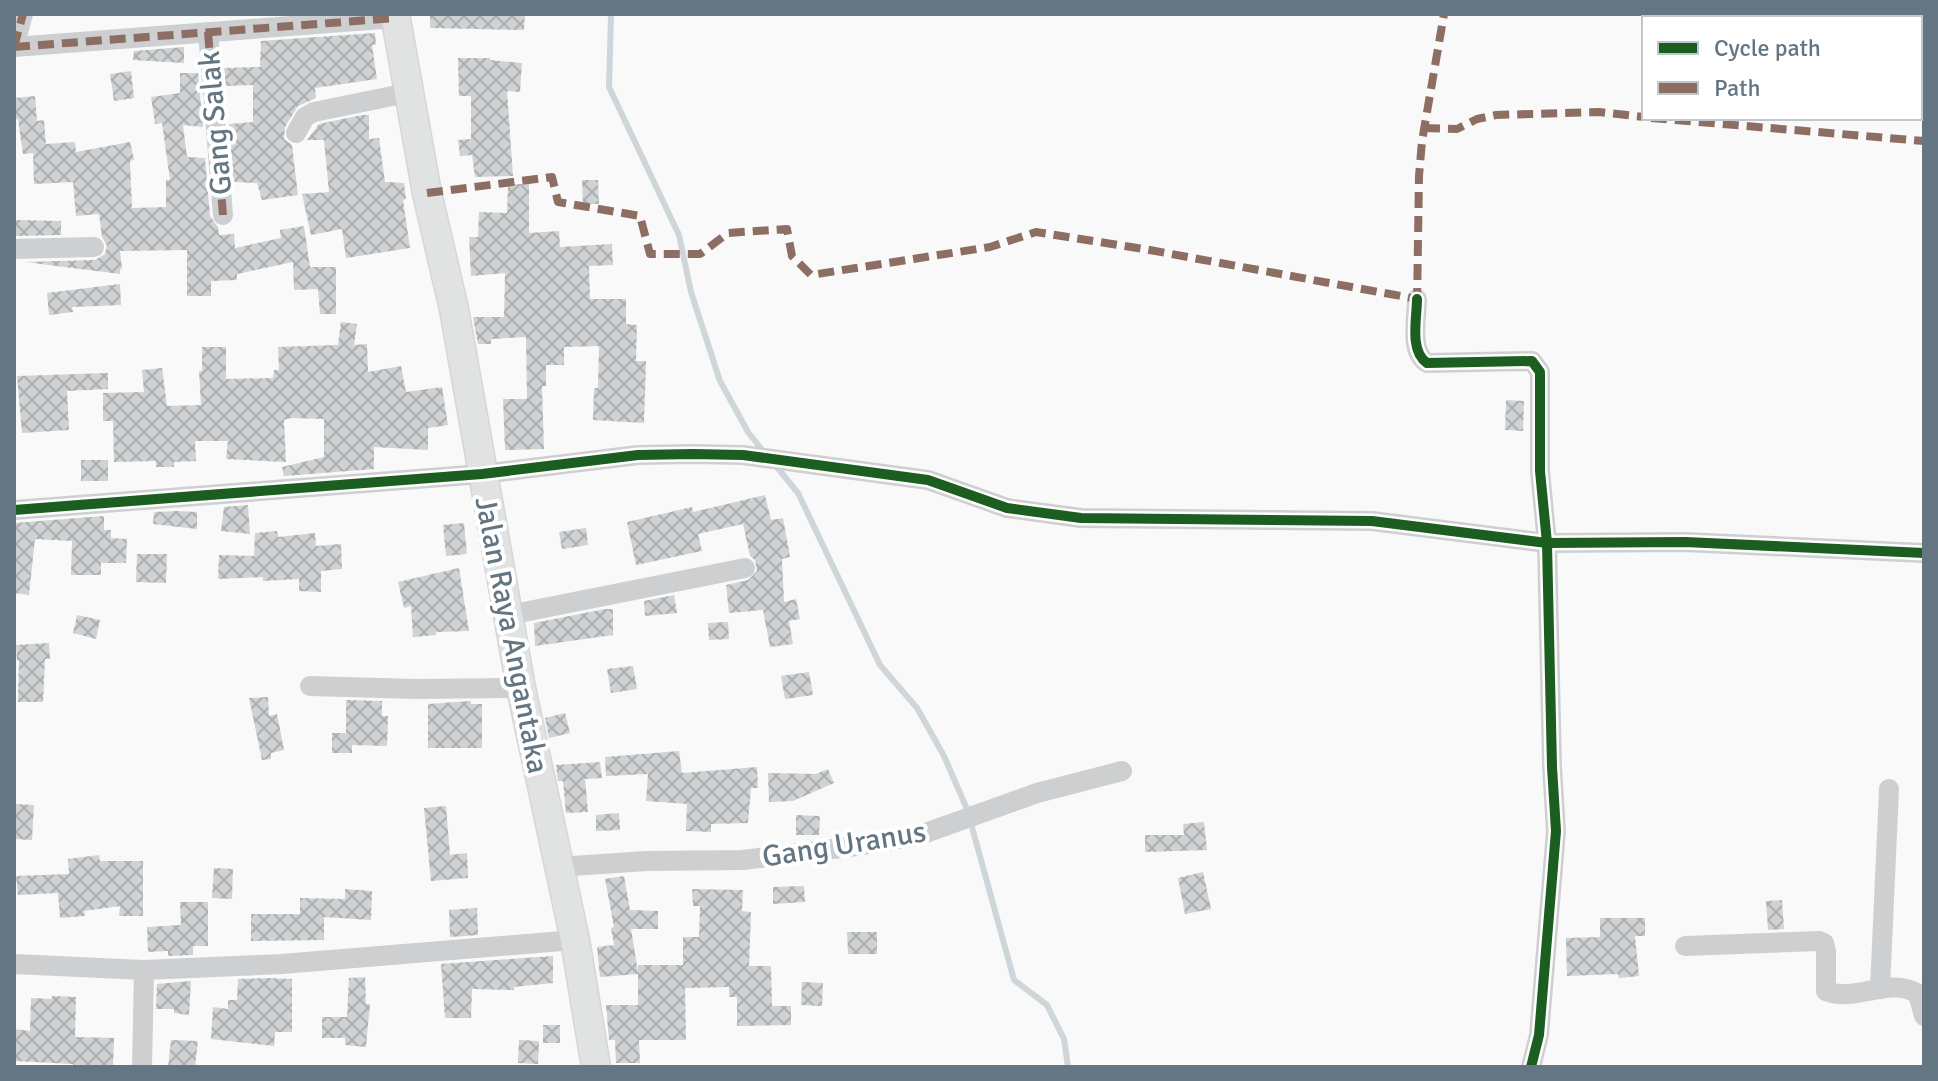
<svg xmlns="http://www.w3.org/2000/svg" width="1938" height="1081" viewBox="0 0 1938 1081" font-family="Signika,sans-serif">
<defs>
<pattern id="building-cross-hatch" width="8" height="8" patternUnits="userSpaceOnUse" patternTransform="scale(2)"><rect width="8" height="8" fill="#d0d2d3"/><path d="M0 0l8 8M0 8l8-8" fill="none" stroke="#acafb1"/></pattern>
</defs>
<rect width="100%" height="100%" fill="#f9f9f9"/>
<g fill="none" stroke-linecap="round" stroke-linejoin="round">
<g stroke="#ced6d9" stroke-width="6">
<polyline points="611,14 609,87 679,235 691,292 720,381 748,432 763,451"/>
<polyline points="776,466 798,493 880,665 917,708 944,756 967,809 1014,980 1047,1005 1064,1039 1068,1067"/>
</g>
</g>
<g fill="url(#building-cross-hatch)">
<polygon points="430,14 525,14 524,30 430,28"/>
<polygon points="375,33 376,45 372,45 377,79 315,88 316,98 298,106 285,127 284,139 292,145 298,195 262,200 257,183 233,182 229,124 253,122 253,85 226,86 224,68 260,67 261,41"/>
<polygon points="184,47 184,63 133,60 134,51"/>
<polygon points="458,58 490,58 490,60 522,63 520,92 507,91 513,176 475,177 472,155 460,156 458,140 471,139 471,96 459,96"/>
<polygon points="131,71 134,98 114,101 110,74"/>
<polygon points="180,73 198,73 203,127 183,125 187,157 205,158 210,216 218,227 219,235 234,234 235,248 281,238 280,230 304,226 310,267 336,267 336,314 320,314 318,289 294,290 293,262 237,274 237,280 211,281 211,296 187,296 187,250 120,251 122,269 120,269 120,274 25,262 95,260 105,254 107,246 102,237 99,214 76,216 73,182 34,184 33,153 23,154 18,119 14,120 14,98 35,96 37,121 44,120 46,144 75,142 76,152 130,142 134,160 130,161 132,208 166,207 166,180 170,180 162,123 155,124 151,97 180,93"/>
<polygon points="362,115 369,115 369,139 379,138 385,182 404,183 406,199 403,200 410,248 346,258 342,229 311,235 302,194 329,192 324,140 307,140 319,124"/>
<polygon points="582,180 598,180 599,204 583,204"/>
<polygon points="508,184 529,184 529,233 559,231 560,247 612,244 613,265 589,266 590,299 626,299 626,324 637,325 636,361 646,361 644,423 593,420 594,388 598,388 599,346 564,347 564,365 546,365 546,386 542,386 544,449 505,450 503,399 527,399 526,337 491,339 491,344 478,344 473,317 504,317 505,273 471,276 469,237 478,237 479,212 507,213"/>
<polygon points="14,220 61,221 61,235 14,236"/>
<polygon points="120,284 121,305 72,307 73,312 49,315 47,293"/>
<polygon points="341,322 357,324 354,345 367,344 368,372 401,366 406,392 442,387 448,425 428,428 428,450 374,447 374,469 284,476 282,467 324,457 324,419 291,418 284,420 286,462 226,459 228,441 195,441 196,461 174,462 174,467 156,467 156,461 114,462 113,421 103,421 103,393 144,392 142,370 162,368 167,406 201,405 199,371 202,371 202,347 226,347 226,379 273,378 274,370 279,370 278,347 338,345"/>
<polygon points="108,373 108,389 67,391 69,430 22,433 17,376"/>
<polygon points="1506,400 1524,401 1523,431 1505,430"/>
<rect x="81" y="460" width="27" height="21"/>
<polygon points="765,495 771,520 783,518 790,557 782,559 784,602 796,599 800,619 789,621 793,644 770,647 763,610 729,613 726,585 748,580 757,571 755,560 750,556 743,524 698,534 702,551 636,565 627,522 692,507 693,512"/>
<polygon points="248,505 250,534 221,531 224,507"/>
<polygon points="178,511 197,512 197,529 153,524 154,512"/>
<polygon points="104,516 104,530 111,530 111,538 127,539 126,563 101,563 101,575 71,575 72,541 35,539 29,595 14,593 14,523"/>
<polygon points="464,523 467,554 446,556 443,525"/>
<polygon points="586,528 588,545 562,549 559,532"/>
<polygon points="277,531 278,537 315,533 316,546 341,544 342,569 321,571 321,592 299,591 299,579 263,581 263,577 218,579 219,555 254,556 255,533"/>
<polygon points="137,554 167,554 166,583 136,582"/>
<polygon points="459,568 469,631 436,632 436,635 413,637 411,606 404,608 398,582"/>
<polygon points="674,595 677,613 645,616 644,601"/>
<polygon points="605,609 613,609 613,635 535,646 534,623"/>
<polygon points="77,615 100,620 96,639 73,633"/>
<polygon points="728,622 729,639 709,640 708,623"/>
<polygon points="49,643 50,659 45,659 43,702 18,702 19,660 17,661 16,645"/>
<polygon points="633,666 637,689 611,693 607,669"/>
<polygon points="809,672 813,695 785,699 781,676"/>
<polygon points="268,697 269,716 277,714 284,750 271,753 271,759 262,760 249,698"/>
<polygon points="346,700 382,701 382,716 388,716 387,746 352,745 352,753 332,753 332,733 346,733"/>
<polygon points="471,701 471,704 482,704 482,748 428,748 428,704"/>
<polygon points="565,713 570,733 549,738 545,718"/>
<polygon points="679,751 682,773 757,767 758,788 751,788 748,823 711,824 711,832 686,831 687,804 646,801 648,774 606,776 605,757"/>
<polygon points="600,762 602,778 585,779 588,812 566,813 563,781 558,781 556,765"/>
<polygon points="828,769 834,783 793,801 769,802 768,773 816,774"/>
<polygon points="14,804 34,805 32,840 14,839"/>
<polygon points="446,806 450,855 467,853 468,878 431,881 424,808"/>
<polygon points="619,813 620,830 596,831 596,815"/>
<polygon points="796,815 820,816 819,835 796,835"/>
<polygon points="1204,822 1207,850 1145,852 1145,835 1184,835 1183,824"/>
<polygon points="99,855 100,861 143,861 143,916 119,916 120,906 84,911 85,916 60,918 58,893 18,895 16,876 69,874 68,859"/>
<polygon points="214,868 233,869 232,899 212,898"/>
<polygon points="1203,872 1211,909 1185,914 1178,878"/>
<polygon points="624,876 630,910 658,911 658,929 631,929 638,972 638,965 683,965 683,937 699,937 700,906 693,906 692,889 743,890 742,911 751,912 749,966 771,966 772,1006 791,1006 791,1025 737,1026 737,997 729,997 729,987 685,988 686,1040 639,1040 640,1063 616,1063 615,1040 609,1040 606,1005 638,1005 638,974 600,977 597,947 614,945 611,928 614,927 605,879"/>
<polygon points="804,886 805,902 773,904 773,887"/>
<polygon points="345,889 372,891 371,920 324,917 324,940 251,941 251,914 300,914 300,898 345,899"/>
<polygon points="1782,900 1784,929 1768,930 1766,901"/>
<polygon points="180,902 208,902 208,946 193,946 193,955 168,956 168,951 148,952 147,927 181,925"/>
<polygon points="477,908 478,935 450,937 449,910"/>
<polygon points="1600,918 1645,918 1645,936 1635,936 1639,976 1619,978 1618,974 1567,976 1566,938 1600,937"/>
<polygon points="847,932 877,932 877,954 848,954"/>
<polygon points="553,956 553,983 514,987 514,990 472,989 471,1018 445,1018 441,964"/>
<polygon points="365,977 366,1004 370,1004 366,1047 345,1045 345,1038 322,1038 322,1017 347,1017 349,978"/>
<polygon points="268,978 292,979 292,1032 275,1032 274,1046 211,1039 213,1007 228,1009 228,1000 237,1000 238,979"/>
<polygon points="191,981 189,1015 174,1013 174,1009 156,1009 157,984"/>
<polygon points="802,982 823,983 822,1006 801,1005"/>
<polygon points="52,996 76,997 75,1037 114,1038 113,1067 73,1067 73,1064 14,1061 14,1029 30,1031 31,998 52,999"/>
<rect x="543" y="1025" width="17" height="18"/>
<polygon points="171,1040 198,1041 195,1067 168,1067"/>
<polygon points="519,1040 539,1041 538,1064 518,1063"/>
</g>
<g fill="none" stroke-linecap="round" stroke-linejoin="round">
<g stroke="#d5d6d7" stroke-width="31">
<polyline id="secondary" points="395,14 427,193 454,309 521,688 575,940 596,1067"/>
</g>
<g stroke="#cecfd0" stroke-width="20">
<polyline points="208,32 223,215"/>
<polyline points="14,47 396,18"/>
<polyline points="14,47 23,14"/>
<polyline points="296,133 305,117 314,112 407,93"/>
<polyline points="14,249 94,247"/>
<path d="M1417,299c0,19 -8,52 10,64l105,-2 8,11v99l7,72 5,224 4,64 -17,204 -8,32"/>
<polyline points="14,510 482,474 638,455 693,454 743,455 928,480 1007,508 1081,518 1372,521 1547,543 1685,542 1924,553"/>
<polyline points="509,615 745,568"/>
<polyline points="310,686 416,689 521,688"/>
<polyline points="557,867 646,861 743,860 857,846 917,836 1037,793 1122,771"/>
<path d="M1685,946l134,-5 5,2 2,8v40c29,12 64,-15 92,3l6,22"/>
<polyline points="14,964 144,970 282,964 575,940"/>
<polyline points="1880,989 1889,789"/>
<polyline points="142,1067 144,970"/>
</g>
<use href="#secondary" stroke="#e1e2e2" stroke-width="28"/>
<g stroke="#8d6e63" stroke-width="8" stroke-dasharray="16 8" stroke-linecap="butt">
<polyline points="208,32 223,215"/>
<polyline points="14,47 396,18"/>
<polyline points="14,47 23,14"/>
<polyline points="1651,118 1924,141"/>
<polyline points="1424,128 1457,129 1477,119 1496,115 1599,112 1644,117"/>
<polyline points="427,193 552,177 558,202 640,216 650,254 700,254 728,233 787,229 792,256 811,275 990,247 1036,232 1144,249 1417,299"/>
<polyline points="1417,304 1419,176 1422,141 1444,14"/>
</g>
<g stroke="#fff" stroke-width="15">
<g id="cycleway">
<path d="M1417,299c0,19 -8,52 10,64l105,-2 8,11v99l7,72 5,224 4,64 -17,204 -8,32"/>
<polyline points="14,510 482,474 638,455 693,454 743,455 928,480 1007,508 1081,518 1372,521 1547,543 1685,542 1924,553"/>
</g>
</g>
<use href="#cycleway" stroke="#1b5e20" stroke-width="10"/>
</g>
<g text-anchor="middle" stroke-width="8" stroke-linejoin="round" paint-order="stroke">
<g font-size="30" fill="#657683" stroke="#fff">
<text transform="translate(215 123) rotate(-95)" y="10">Gang Salak</text>
<text transform="translate(512 635) rotate(79)" y="10">Jalan Raya Angantaka</text>
<text transform="translate(844 844) rotate(-9)" y="10">Gang Uranus</text>
</g>
</g>
<rect width="1938" height="1081" fill="none" stroke="#657683" stroke-width="32"/>
<rect x="1642" y="16" width="280" height="104" fill="#ffffff" stroke="#c1c8cd" stroke-width="2"/>
<rect x="1658" y="42" width="40" height="12" fill="#1b5e20" stroke="#c1c8cd" stroke-width="2"/>
<text x="1714" y="56" font-size="24" fill="#657683">Cycle path</text>
<rect x="1658" y="82" width="40" height="12" fill="#8d6e63" stroke="#c1c8cd" stroke-width="2"/>
<text x="1714" y="96" font-size="24" fill="#657683">Path</text>
</svg>
